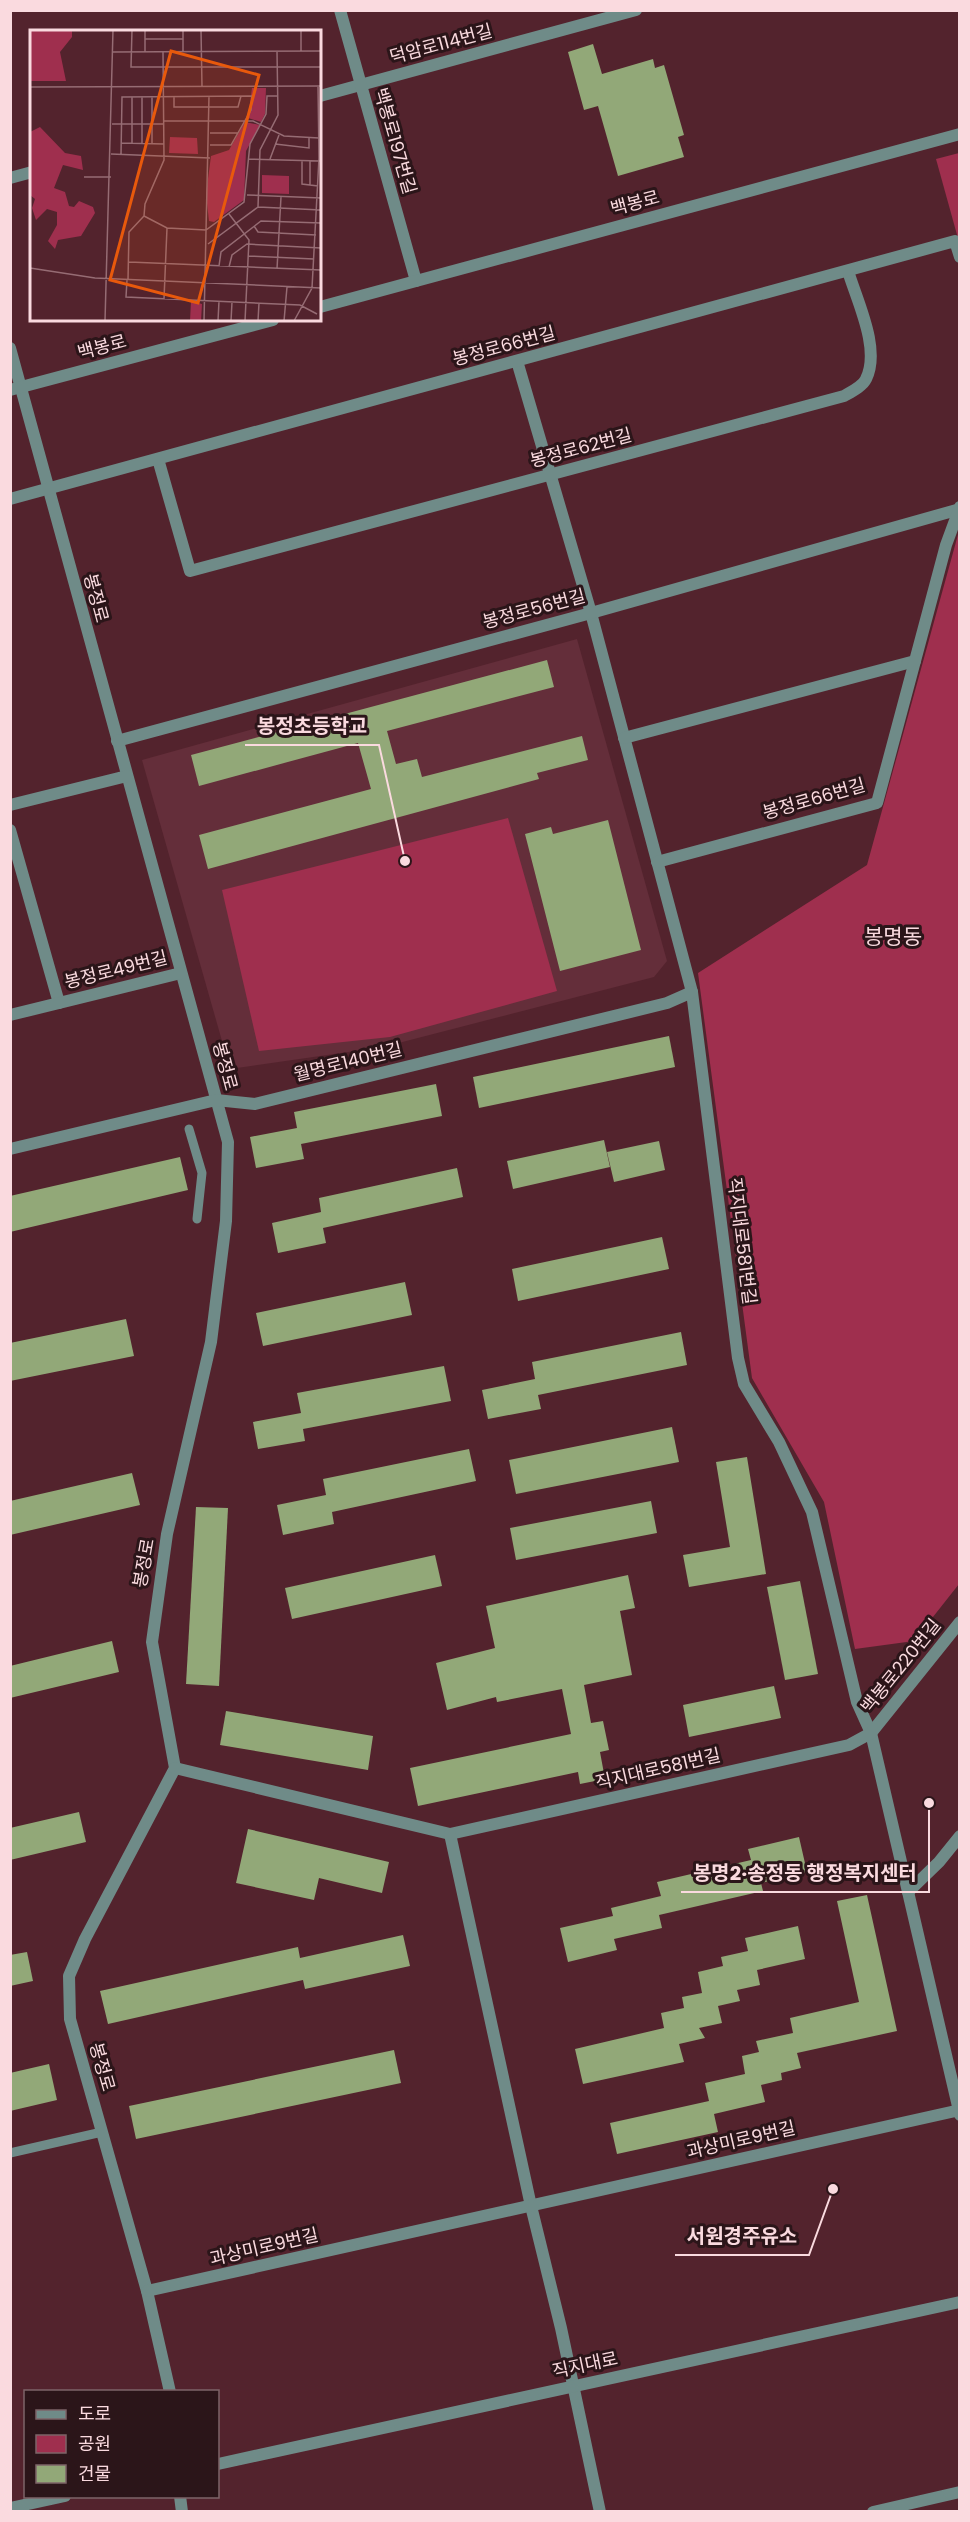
<svg xmlns="http://www.w3.org/2000/svg" width="970" height="2522" viewBox="0 0 970 2522" font-family="Poppins,'Noto Sans KR',sans-serif">
<rect width="100%" height="100%" fill="#53232d"/>
<polygon fill="#642e3a" points="577,639 667,961 654,977 383,1047 230,1069 142,760"/>
<g fill="#9f2f4e">
<polygon points="959,153 959,242 936,159"/>
<polygon points="959,531 959,1584 914,1641 855,1649 824,1502 752,1378 698,973 867,865"/>
<polygon points="508,818 557,991 390,1037 259,1051 222,890"/>
</g>
<g fill="#92a878">
<polygon points="593,44 602,74 653,59 655,68 664,65 684,135 678,137 684,157 618,176 598,106 584,110 568,52"/>
<polygon points="547,660 554,687 387,731 396,764 417,759 422,777 582,736 588,760 537,773 539,779 208,869 199,835 371,789 358,743 199,786 191,755"/>
<polygon points="608,820 641,950 560,971 525,834 551,827 553,834"/>
<polygon points="669,1036 675,1067 479,1108 473,1077"/>
<polygon points="436,1084 442,1116 301,1144 304,1159 256,1168 250,1137 297,1128 294,1112"/>
<polygon points="604,1140 610,1167 513,1189 507,1161"/>
<polygon points="659,1141 665,1170 614,1182 607,1152"/>
<polygon points="180,1157 188,1190 10,1232 10,1196"/>
<polygon points="457,1168 463,1197 323,1228 326,1243 278,1253 272,1223 321,1212 319,1198"/>
<polygon points="662,1237 669,1269 518,1301 512,1269"/>
<polygon points="405,1282 412,1315 263,1346 256,1313"/>
<polygon points="126,1319 134,1356 10,1381 10,1343"/>
<polygon points="681,1332 687,1365 538,1395 541,1409 488,1419 482,1390 535,1379 532,1362"/>
<polygon points="444,1366 451,1401 303,1429 305,1441 258,1449 253,1422 301,1413 297,1393"/>
<polygon points="672,1427 679,1462 516,1494 509,1460"/>
<polygon points="469,1449 476,1481 332,1512 334,1524 283,1535 277,1505 326,1495 323,1479"/>
<polygon points="747,1457 766,1574 689,1587 683,1555 730,1547 716,1462"/>
<polygon points="132,1473 140,1505 10,1535 10,1501"/>
<polygon points="651,1501 657,1533 516,1560 510,1528"/>
<polygon points="196,1507 228,1508 219,1686 186,1684"/>
<polygon points="435,1555 442,1586 292,1619 285,1588"/>
<polygon points="628,1575 635,1608 620,1611 632,1675 584,1685 591,1723 603,1721 609,1750 600,1752 605,1779 580,1784 578,1772 418,1806 410,1768 571,1734 562,1689 497,1702 496,1697 447,1710 436,1663 495,1648 486,1606"/>
<polygon points="800,1581 818,1674 785,1680 767,1587"/>
<polygon points="112,1641 119,1672 10,1698 10,1666"/>
<polygon points="774,1686 781,1718 689,1737 683,1705"/>
<polygon points="226,1711 373,1736 368,1770 220,1745"/>
<polygon points="79,1812 86,1842 10,1860 10,1828"/>
<polygon points="248,1829 389,1862 382,1893 319,1878 314,1900 236,1883"/>
<polygon points="799,1837 807,1872 761,1883 763,1891 659,1915 662,1928 614,1939 617,1950 568,1962 560,1928 613,1916 611,1908 661,1896 657,1882 751,1860 748,1849"/>
<polygon points="867,1895 897,2031 797,2053 801,2068 781,2073 782,2080 761,2085 765,2102 714,2114 718,2132 617,2154 610,2123 709,2101 705,2083 745,2074 742,2056 759,2052 756,2041 793,2033 790,2018 859,2002 837,1901"/>
<polygon points="798,1926 805,1959 757,1970 760,1985 737,1990 740,2001 718,2006 722,2023 699,2028 705,2038 679,2044 684,2062 583,2084 575,2049 664,2028 661,2013 684,2008 682,1997 702,1993 698,1972 723,1966 721,1957 748,1951 745,1938"/>
<polygon points="403,1935 410,1966 305,1989 303,1980 108,2024 100,1991 298,1947 300,1958"/>
<polygon points="27,1952 33,1981 10,1986 10,1955"/>
<polygon points="394,2050 401,2083 136,2139 129,2106"/>
<polygon points="49,2064 57,2100 10,2111 10,2073"/>
</g>
<g fill="none" stroke-linecap="round" stroke-linejoin="round">
<g stroke="#6f8b88" stroke-width="9">
<polyline points="189,1129 202,1173 197,1219"/>
<polyline points="10,2153 102,2132"/>
</g>
<g stroke="#6f8b88" stroke-width="12">
<polyline points="320,96 636,10"/>
<polyline points="10,178 32,172"/>
<polyline points="10,348 228,1142 226,1221 211,1342 167,1534 152,1642 175,1768 85,1939 69,1976 70,2019 147,2291 170,2392"/>
<polyline points="517,361 591,613 692,992 738,1358 744,1384 779,1442 812,1512 857,1702 871,1733 960,2115"/>
<path d="M158,459l32,112 654,-175c7,-4 19,-10 22,-17 15,-30 -9,-78 -18,-108"/>
<polyline points="10,499 955,241 960,257"/>
<polyline points="624,738 915,661"/>
<polyline points="117,741 591,613 960,509"/>
<polyline points="10,805 127,776"/>
<polyline points="10,830 59,1003"/>
<polyline points="657,862 877,803 946,545 960,507"/>
<polyline points="10,1015 181,973"/>
<polyline points="10,1149 216,1100 255,1104 667,1003 692,992"/>
<polyline points="175,1768 450,1834 849,1745 871,1733 960,1622"/>
<polyline points="450,1834 531,2206 561,2328 600,2512"/>
<polyline points="908,1892 939,1862 960,1836"/>
<polyline points="147,2291 960,2110"/>
<polyline points="180,2496 182,2512"/>
<polyline points="873,2512 960,2492"/>
</g>
<g stroke="#6f8b88" stroke-width="12">
<polyline points="340,10 416,281"/>
<polyline points="320,307 960,134"/>
<polyline points="10,390 273,320"/>
<polyline points="218,2464 960,2302"/>
<polyline points="10,2508 65,2496"/>
</g>
</g>
<g text-anchor="middle" stroke-width="6" stroke-linejoin="round" paint-order="stroke">
<g font-size="18" fill="#fadadf" stroke="#2b1519">
<text transform="translate(441 44) rotate(-15)" y="6">덕암로114번길</text>
<text transform="translate(395 141) rotate(74)" y="6">백봉로197번길</text>
<text transform="translate(635 203) rotate(-15)" y="6">백봉로</text>
<text transform="translate(504 346) rotate(-15)" y="6">봉정로66번길</text>
<text transform="translate(102 347) rotate(-15)" y="6">백봉로</text>
<text transform="translate(581 448) rotate(-15)" y="6">봉정로62번길</text>
<text transform="translate(96 598) rotate(75)" y="6">봉정로</text>
<text transform="translate(534 609) rotate(-15)" y="6">봉정로56번길</text>
<text transform="translate(814 799) rotate(-16)" y="6">봉정로66번길</text>
<text transform="translate(116 970) rotate(-14)" y="6">봉정로49번길</text>
<text transform="translate(348 1062) rotate(-14)" y="6">월명로140번길</text>
<text transform="translate(225 1066) rotate(75)" y="6">봉정로</text>
<text transform="translate(742 1241) rotate(83)" y="6">직지대로581번길</text>
<text transform="translate(144 1563) rotate(-80)" y="6">봉정로</text>
<text transform="translate(901 1666) rotate(-51)" y="6">백봉로220번길</text>
<text transform="translate(658 1769) rotate(-13)" y="6">직지대로581번길</text>
<text transform="translate(102 2067) rotate(74)" y="6">봉정로</text>
<text transform="translate(741 2140) rotate(-13)" y="6">과상미로9번길</text>
<text transform="translate(264 2247) rotate(-13)" y="6">과상미로9번길</text>
<text transform="translate(585 2365) rotate(-12)" y="6">직지대로</text>
</g>
<g font-size="21" fill="#fadadf" stroke="#2b1519">
<text x="893" y="944">봉명동</text>
</g>
</g>
<g transform="translate(30 30)">
<rect width="291" height="291" fill="#53232d"/>
<path d="M0,0h42v7l-12,15 6,29h-36zM222,58h14l-1,26 -4,8 -13,-4zM215,92l15,3 -14,26 -2,49 -30,22 -5,-1 -3,-27 5,-38 18,-6zM10,97l25,26 16,3 2,14 -20,-5 -9,23 11,4 4,14 5,1 5,-6 14,6 2,6 -14,23 -23,4 -3,9 -7,-8 9,-16v-13l-10,-3 -11,11 -4,-12 3,-9 -5,-4v-63zM140,107l27,1 1,16 -29,-1zM232,145l27,1v18l-27,-1zM161,271l11,3 -1,17h-11z" fill="#9f2f4e"/>
<path fill="none" stroke="#966c74" stroke-width="1.5" d="M102,0l-1,37h190M115,0v22M153,0v22M171,0l1,57M115,9h38M271,21v-21M83,22l208,-1M0,57l291,-1M144,66v11h64l3,-11M102,67v46M112,67v46M122,67v46M134,91h89l31,15 35,2M82,94h52M180,103h28M91,113l43,1M245,114l34,4v-10M81,124l99,4M91,125l1,-58 130,-1 -1,14 -20,35h-21M219,129l71,2M240,129l9,-24M272,131v23l16,2M54,147h27M280,155v-24M217,165l74,3M228,177l2,-57 18,-35 -1,-64M228,177l63,3M199,184l20,26 -4,81M114,186l23,12 39,2 38,-28 6,-58 16,-30 1,-18h11M224,196l4,6 58,3M178,214l50,-37M218,226l66,3M99,232l192,8M189,236l2,-14 40,-31 60,2M199,237l3,-12 15,-11 74,4M0,238l65,10 226,10M247,239l4,-72M97,250l-1,17 174,8 17,9M98,250l1,-48 15,-16 1,-12 19,-44 -1,-108M134,269l3,-71M75,291l8,-291M174,291l5,-225M188,291l1,-20M201,291l1,-19M228,291l1,-18M254,291l3,-34M264,291l18,-33 7,-130 -1,-72"/>
<path fill="#e8590c" fill-opacity="0.15" stroke="#e8590c" stroke-width="3" d="M141,21l88,24 -61,228 -88,-23z"/>
<rect width="291" height="291" fill="none" stroke="#fadadf" stroke-width="3"/>
</g>
<path fill="none" stroke="#fadadf" stroke-width="2" d="M405 861L379 745H245M929 1803L929 1892H681M833 2189L809 2255H675"/>
<g fill="#fadadf" stroke="#2b1519" stroke-width="2">
<circle cx="405" cy="861" r="6"/>
<circle cx="929" cy="1803" r="6"/>
<circle cx="833" cy="2189" r="6"/>
</g>
<g font-size="20" text-anchor="middle" font-weight="bold" fill="#fadadf" stroke="#2b1519" stroke-width="6" stroke-linejoin="round" paint-order="stroke">
<text x="312" y="733">봉정초등학교</text>
<text x="805" y="1880">봉명2·송정동 행정복지센터</text>
<text x="742" y="2243">서원경주유소</text>
</g>
<rect width="970" height="2522" fill="none" stroke="#fadadf" stroke-width="24"/>
<rect x="24" y="2390" width="195" height="108" fill="#2b1519" stroke="#7e6468" stroke-width="1.5"/>
<rect x="36" y="2410" width="30" height="9" fill="#6f8b88" stroke="#7e6468" stroke-width="1.5"/>
<text x="78" y="2420" font-size="18" fill="#fadadf">도로</text>
<rect x="36" y="2435" width="30" height="18" fill="#9f2f4e" stroke="#7e6468" stroke-width="1.5"/>
<text x="78" y="2450" font-size="18" fill="#fadadf">공원</text>
<rect x="36" y="2465" width="30" height="18" fill="#92a878" stroke="#7e6468" stroke-width="1.5"/>
<text x="78" y="2480" font-size="18" fill="#fadadf">건물</text>
</svg>
